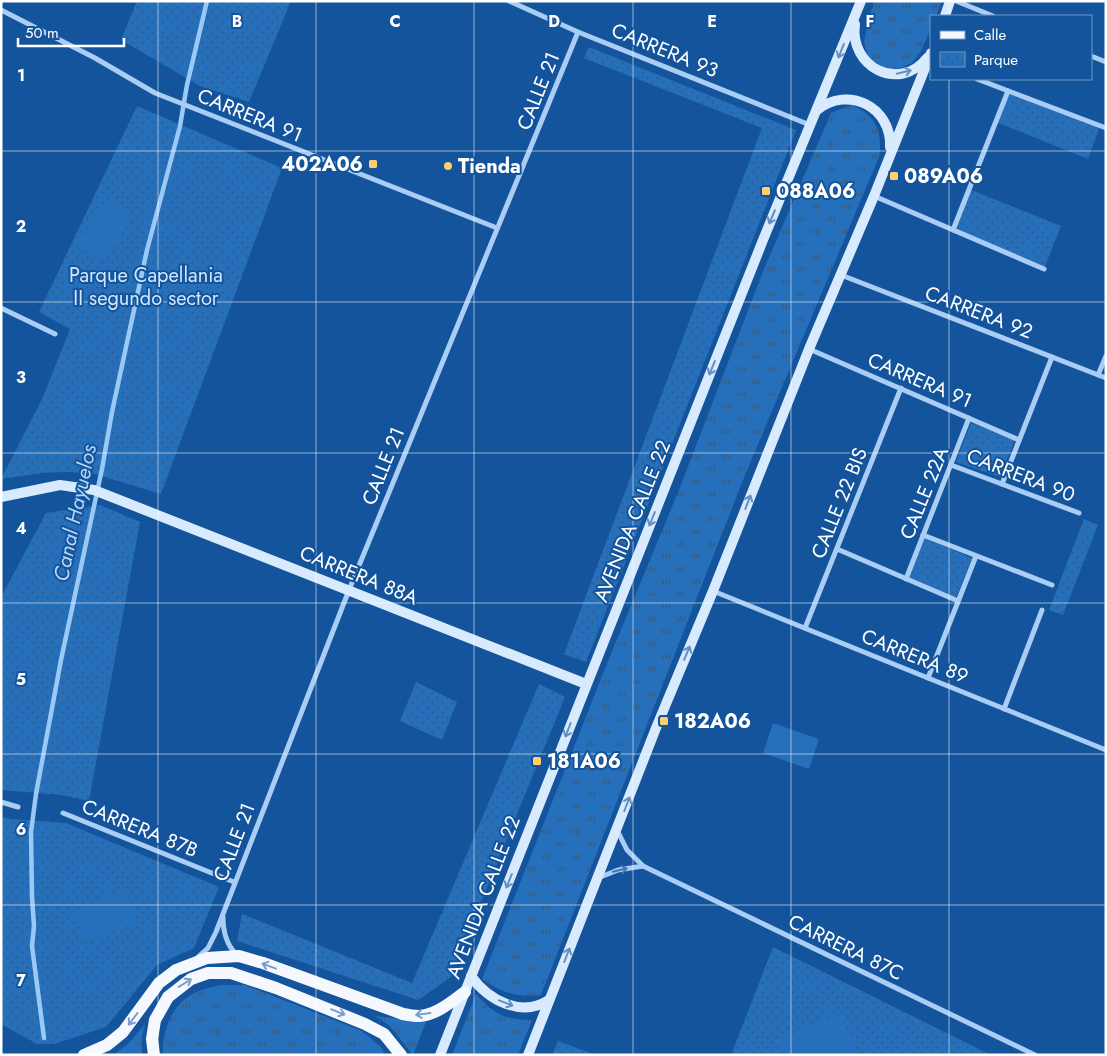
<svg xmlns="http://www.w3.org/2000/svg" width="1107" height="1056" viewBox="0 0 1107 1056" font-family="Jost,sans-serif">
<defs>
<pattern id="grass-tufts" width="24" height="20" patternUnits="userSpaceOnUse" patternTransform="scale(1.25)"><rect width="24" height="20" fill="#266fba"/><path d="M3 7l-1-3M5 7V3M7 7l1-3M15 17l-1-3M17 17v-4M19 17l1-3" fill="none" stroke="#3d5a78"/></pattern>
<pattern id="park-dots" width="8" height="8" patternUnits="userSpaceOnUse" patternTransform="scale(1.25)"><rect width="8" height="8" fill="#266fba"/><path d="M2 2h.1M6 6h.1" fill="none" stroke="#3d5a78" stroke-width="1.8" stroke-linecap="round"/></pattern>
</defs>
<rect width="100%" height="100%" fill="#13549c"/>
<g fill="url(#grass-tufts)">
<polygon points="875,1 942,1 936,16 931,16 931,28 921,51 912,63 897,70 884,68 868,57 864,42 869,16"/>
<path d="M851,105c25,10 32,27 28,52l-134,318 -204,520c-23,3 -40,-2 -59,-16l126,-318 71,-171 83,-216 69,-161z"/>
<path d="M221,985h24l117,46 19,16 4,8h-222c-1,-19 6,-44 22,-56 11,-9 23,-11 36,-14z"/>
<path d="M476,994c19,21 28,25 56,26l-14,35h-66z"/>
<polygon points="375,1016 426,1022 413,1055 390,1026"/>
<polygon points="145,1024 142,1036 142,1055 113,1055 128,1044"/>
</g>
<g fill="url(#park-dots)">
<polygon points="137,1 291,1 249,102 200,86 121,40"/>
<polygon points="589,47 796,130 586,662 564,654 762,128 584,58"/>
<polygon points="1008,91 1100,126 1088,159 996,122"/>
<polygon points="137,106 282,168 161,494 95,474 67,472 42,473 1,479 42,399 70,329 39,312"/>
<polygon points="969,189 1061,226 1044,269 953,230"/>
<polygon points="971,423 1015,440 1000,477 956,462"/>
<polygon points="100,505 140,522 89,801 62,795 1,790 1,597 46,513"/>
<polygon points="1084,519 1098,525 1063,615 1049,610"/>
<polygon points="925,538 972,558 956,598 909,577"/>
<polygon points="416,682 457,702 442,740 400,721"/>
<polygon points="539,684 565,697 450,978 418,1000 237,941 242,914 412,983"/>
<polygon points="1,817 11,819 66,823 219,887 194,948 157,965 106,1027 54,1044 37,1044 1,1024"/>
<polygon points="773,947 991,1055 731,1055"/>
<polygon points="558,1041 595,1055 552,1055"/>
</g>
<g fill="#266fba">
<polygon points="109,199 133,217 101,263 76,246"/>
<polygon points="773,723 819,739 809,769 763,753"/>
<polygon points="124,890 138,921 86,943 73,912"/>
<polygon points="839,1013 857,1052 851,1055 785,1055 778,1040"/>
</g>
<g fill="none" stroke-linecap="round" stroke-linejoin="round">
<polyline stroke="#9bc9f7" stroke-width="4.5" points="44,1038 32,946 34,926 32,897 31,832 36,794 61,660 102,469 112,412 147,250 180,126 187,85 207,1"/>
<g stroke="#a9cdf4" stroke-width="5">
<polyline points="509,1 578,32 810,125"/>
<polyline points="956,1 993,16"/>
<polyline points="1,10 95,58 155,93 497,228"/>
<polyline points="1091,56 1106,62"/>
<polyline points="977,79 1106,128"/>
<polyline points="874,196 1044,269"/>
<polyline points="953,230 1008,91"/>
<polyline points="841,275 1106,378"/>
<polyline points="1,308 55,334"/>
<polyline points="809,349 1019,440"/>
<polyline points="1098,375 1106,356"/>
<polyline points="951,465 1079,513"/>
<polyline points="1002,484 1052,357"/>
<polyline points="923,535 1052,585"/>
<polyline points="837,549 958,601"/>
<polyline points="906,579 969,418"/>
<polyline points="713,591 1106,750"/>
<polyline points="805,628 901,388"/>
<polyline points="928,678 976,556"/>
<polyline points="1004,709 1042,610"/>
<polyline points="1,802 18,807"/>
<polyline points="63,813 234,882"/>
<polyline points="617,830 627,850 643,866 1035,1055"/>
<polyline points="598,878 618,870 643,866"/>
<path d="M223,917c0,14 3,27 13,37"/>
<polyline points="198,957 208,948 216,932 349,590 578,32"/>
</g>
<g stroke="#d8eafd" stroke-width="10">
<polyline points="945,16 950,1"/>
<path d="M855,24c-6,43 44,69 72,34"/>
<path d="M817,110c31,-25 75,-3 73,37"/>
<polyline points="1,497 60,485 94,490 586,684"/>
<path d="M471,976c17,24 50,42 78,24"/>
<polyline points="440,1055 763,240 861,1"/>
<polyline points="528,1055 656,728 713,591 809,349 874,196 931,53"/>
</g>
<g stroke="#f5f9ff" stroke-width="12">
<path d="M84,1055l23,-10 16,-13 36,-49 17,-13 31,-12 32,-2 24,7 140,51c5,1 11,2 16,2 18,-1 33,-15 46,-24"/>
<polyline points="154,1055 152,1039 155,1020 168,997 191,979 208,973 231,973 276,988 365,1024 384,1034 401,1055"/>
</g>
</g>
<defs><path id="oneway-shaft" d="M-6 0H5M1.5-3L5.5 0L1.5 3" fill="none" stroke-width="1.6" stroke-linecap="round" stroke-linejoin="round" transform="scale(1.25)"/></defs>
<g stroke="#6290c3">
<use href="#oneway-shaft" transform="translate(841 51) rotate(112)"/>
<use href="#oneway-shaft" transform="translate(904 72) rotate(-14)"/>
<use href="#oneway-shaft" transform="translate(772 217) rotate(113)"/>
<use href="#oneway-shaft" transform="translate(712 368) rotate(112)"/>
<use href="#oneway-shaft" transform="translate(748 502) rotate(-69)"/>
<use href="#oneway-shaft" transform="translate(652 519) rotate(112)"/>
<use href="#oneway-shaft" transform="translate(687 653) rotate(-67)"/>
<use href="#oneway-shaft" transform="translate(568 730) rotate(111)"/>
<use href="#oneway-shaft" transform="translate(627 804) rotate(-69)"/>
<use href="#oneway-shaft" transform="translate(509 881) rotate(112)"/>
<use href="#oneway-shaft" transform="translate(567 955) rotate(-69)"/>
<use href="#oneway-shaft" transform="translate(506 1003) rotate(21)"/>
</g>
<use stroke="#4078b6" href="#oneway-shaft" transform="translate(620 870) rotate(-14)"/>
<g stroke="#799ec9">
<use href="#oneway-shaft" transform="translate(269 966) rotate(-160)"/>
<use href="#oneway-shaft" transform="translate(185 983) rotate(-32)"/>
<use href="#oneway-shaft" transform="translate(338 1012) rotate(22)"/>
<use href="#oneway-shaft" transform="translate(423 1014) rotate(172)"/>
<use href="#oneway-shaft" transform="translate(133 1019) rotate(127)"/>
</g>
<path fill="none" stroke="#fff" stroke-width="1" stroke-opacity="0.55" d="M158,1v1054M316,1v1054M474,1v1054M633,1v1054M791,1v1054M949,1v15M949,79v976M1,151h1105M1,302h1105M1,453h1105M1,603h1105M1,754h1105M1,905h1105"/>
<g fill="#ffcf6b" stroke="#13549c" stroke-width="2">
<rect x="368" y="159" width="10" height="10" rx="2.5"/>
<circle cx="448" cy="166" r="5"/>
<rect x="889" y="171" width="10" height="10" rx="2.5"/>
<rect x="761" y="186" width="10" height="10" rx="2.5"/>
<rect x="659" y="716" width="10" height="10" rx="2.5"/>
<rect x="532" y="756" width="10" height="10" rx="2.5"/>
</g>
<g text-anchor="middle" stroke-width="4" stroke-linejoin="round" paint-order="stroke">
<g font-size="20" fill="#fff" stroke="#13549c">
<text transform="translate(665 50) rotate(22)" y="7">CARRERA 93</text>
<text transform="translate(538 91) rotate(-68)" y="7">CALLE 21</text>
<text transform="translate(250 115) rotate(22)" y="7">CARRERA 91</text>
<text transform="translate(979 312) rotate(21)" y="7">CARRERA 92</text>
<text transform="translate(920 380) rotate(23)" y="7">CARRERA 91</text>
<text transform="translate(383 466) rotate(-68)" y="7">CALLE 21</text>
<text transform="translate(1021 475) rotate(21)" y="7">CARRERA 90</text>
<text transform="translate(924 493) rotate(-68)" y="7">CALLE 22A</text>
<text transform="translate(839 503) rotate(-68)" y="7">CALLE 22 BIS</text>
<text transform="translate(632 521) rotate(-68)" y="7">AVENIDA CALLE 22</text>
<text transform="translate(359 575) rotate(22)" y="7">CARRERA 88A</text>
<text transform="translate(915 656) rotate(22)" y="7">CARRERA 89</text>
<text transform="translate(140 828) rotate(22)" y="7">CARRERA 87B</text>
<text transform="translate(234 842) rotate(-69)" y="7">CALLE 21</text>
<text transform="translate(483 897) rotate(-69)" y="7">AVENIDA CALLE 22</text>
<text transform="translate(846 947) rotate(26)" y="7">CARRERA 87C</text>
</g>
<g font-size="20" font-weight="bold" fill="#fff" stroke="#13549c" text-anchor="start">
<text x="363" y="171" text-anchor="end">402A06</text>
<text x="458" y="173">Tienda</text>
<text x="904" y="183">089A06</text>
<text x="776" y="198">088A06</text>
<text x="674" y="728">182A06</text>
<text x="547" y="768">181A06</text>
</g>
<g font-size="20" fill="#d1e7fd" stroke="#13549c">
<text x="146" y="282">Parque Capellania<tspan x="146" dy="23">II segundo sector</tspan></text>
</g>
<g font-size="21" font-style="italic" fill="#b5d7fa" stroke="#13549c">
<text transform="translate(75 513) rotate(-78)" y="7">Canal Hayuelos</text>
</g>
</g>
<g font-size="16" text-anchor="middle" font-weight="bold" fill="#fff" stroke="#13549c" stroke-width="4" stroke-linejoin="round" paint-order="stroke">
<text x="237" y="27">B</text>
<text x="395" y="27">C</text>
<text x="554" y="27">D</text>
<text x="712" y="27">E</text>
<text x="870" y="27">F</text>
<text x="21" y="81">1</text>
<text x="21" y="232">2</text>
<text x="21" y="383">3</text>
<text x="21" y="534">4</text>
<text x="21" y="685">5</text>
<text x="21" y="835">6</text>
<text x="21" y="986">7</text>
</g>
<rect width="1107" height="1056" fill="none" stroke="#ffffff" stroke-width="5"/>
<rect x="930" y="15" width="162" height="65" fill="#13549c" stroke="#7198c4"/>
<rect x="940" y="31" width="25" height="8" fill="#f5f9ff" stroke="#7198c4"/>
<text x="974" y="40" font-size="15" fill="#ffffff">Calle</text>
<rect x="940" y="52" width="25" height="15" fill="url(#park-dots)" stroke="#7198c4"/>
<text x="974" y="65" font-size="15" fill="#ffffff">Parque</text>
<path d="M18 38v8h106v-8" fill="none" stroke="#ffffff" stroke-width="2.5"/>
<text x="25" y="38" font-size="15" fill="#ffffff" stroke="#13549c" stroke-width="4" paint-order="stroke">50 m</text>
</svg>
